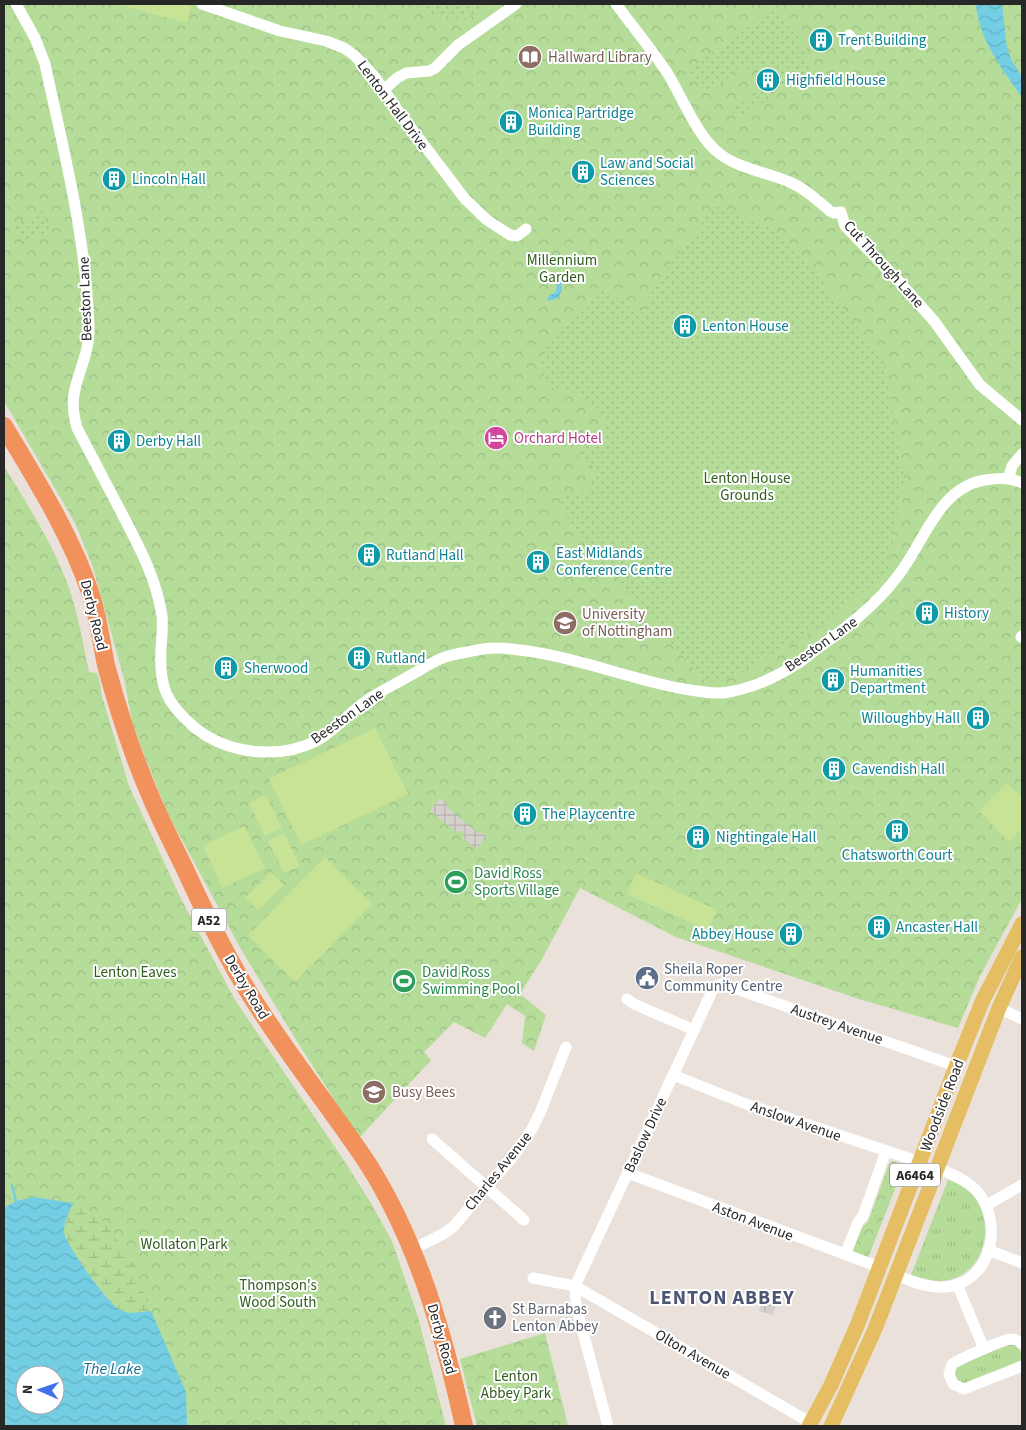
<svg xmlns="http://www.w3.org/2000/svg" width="1026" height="1430" viewBox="0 0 1026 1430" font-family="'Source Sans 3',sans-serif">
<defs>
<pattern id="grass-tufts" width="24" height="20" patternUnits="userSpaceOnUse" patternTransform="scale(1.25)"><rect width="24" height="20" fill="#b5dc99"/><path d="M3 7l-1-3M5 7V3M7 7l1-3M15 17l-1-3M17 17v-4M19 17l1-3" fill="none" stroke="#9cbd84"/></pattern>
<pattern id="forest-crowns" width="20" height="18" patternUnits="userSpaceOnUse" patternTransform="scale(1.25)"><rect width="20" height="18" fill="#b5dc99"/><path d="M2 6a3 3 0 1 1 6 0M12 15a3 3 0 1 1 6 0" fill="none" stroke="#9cbd84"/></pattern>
<pattern id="wetland-marsh" width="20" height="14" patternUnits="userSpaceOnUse" patternTransform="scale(1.25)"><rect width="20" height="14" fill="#b5dc99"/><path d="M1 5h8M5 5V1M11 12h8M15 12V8" fill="none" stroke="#9cbd84"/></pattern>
<pattern id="garden-dots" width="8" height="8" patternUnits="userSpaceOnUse" patternTransform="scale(1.25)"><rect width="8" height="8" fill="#b5dc99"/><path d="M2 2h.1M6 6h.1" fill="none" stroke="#9cbd84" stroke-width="1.8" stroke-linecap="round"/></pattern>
<pattern id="plaza-grid" width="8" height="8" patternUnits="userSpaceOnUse" patternTransform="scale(1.25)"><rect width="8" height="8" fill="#d6d1cc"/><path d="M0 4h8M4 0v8" fill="none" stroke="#b8b3af"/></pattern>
<pattern id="water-waves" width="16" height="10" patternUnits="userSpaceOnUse" patternTransform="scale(1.25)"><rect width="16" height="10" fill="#73cee4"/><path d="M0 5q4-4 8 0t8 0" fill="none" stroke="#64b1c4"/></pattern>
</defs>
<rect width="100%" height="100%" fill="#e9e1da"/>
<g fill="url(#grass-tufts)">
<path d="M948,1180c4,2 10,3 14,6 36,22 29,84 -13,94 -13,3 -26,-2 -38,-5z"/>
<path d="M1009,1345h6c7,6 8,10 5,18l-55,22 -8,-5 -3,-10 4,-5z"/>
</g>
<g fill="url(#forest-crowns)" fill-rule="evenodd">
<polygon points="4,4 1022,4 1022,899 980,976 958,1028 859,999 676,937 580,888 542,959 520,994 546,1015 534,1051 522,1043 525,1016 507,1004 485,1038 454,1022 424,1052 431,1060 359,1138 298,1043 242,951 168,814 145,757 132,721 124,679 93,567 75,523 4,401"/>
<path d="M4,466c23,38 49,78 64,119 10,28 15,58 21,87l8,1c1,2 5,17 4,20l28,93 52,113 54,101 106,156 30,47 21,38 26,76 28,109h-442zM25,1375h30v30h-30z"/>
<polygon points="893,1161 903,1164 904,1166 868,1258 853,1251 862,1227 868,1222 889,1164"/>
<polygon points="545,1333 568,1426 477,1426 460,1359"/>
</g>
<path fill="url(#wetland-marsh)" d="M73,1203l23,12 11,10 26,40 18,46c-10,1 -22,4 -31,-1 -11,-5 -55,-66 -56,-78 0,-10 5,-20 9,-29z"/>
<g fill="url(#garden-dots)">
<path d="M411,4h78c-33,25 -44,17 -78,0z"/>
<polygon points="776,6 795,36 797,35 810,54 806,57 814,69 740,117 735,116 731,110 776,81 765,63 746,74 741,68 708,94 688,70"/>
<polygon points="715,206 774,229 804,257 884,362 904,480 888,571 825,624 732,678 705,682 618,580 580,540 563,510 562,496 569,494 590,492 595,467 577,457 607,420 570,390 558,391 547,385 541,366 549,336 565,328 603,290 644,313 650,291"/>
<polygon points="42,211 50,230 23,244 13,226"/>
</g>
<g fill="#c8e396">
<polygon points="116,4 182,4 191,6 187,23"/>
<polygon points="375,728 408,794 301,845 269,779"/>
<polygon points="1007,783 1022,798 1022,828 1009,842 979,811"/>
<polygon points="266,795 282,827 265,836 249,803"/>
<polygon points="244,826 265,868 222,888 203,846"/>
<polygon points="284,833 300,866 284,873 268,841"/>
<polygon points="325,857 372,904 295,982 248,935"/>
<polygon points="271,872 284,885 258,910 245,898"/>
<polygon points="636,873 717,910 707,930 627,894"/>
</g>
<g fill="url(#plaza-grid)">
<polygon points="440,798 448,805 449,809 478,833 483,833 486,836 476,849 462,837 465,834 460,830 458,833 430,811"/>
<polygon points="765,1299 776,1303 773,1315 759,1311 762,1300"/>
</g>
<g fill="url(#water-waves)" fill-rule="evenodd">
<path d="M976,4h26l5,44 4,11 11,18v20c-20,-28 -43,-57 -46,-93z"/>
<polygon points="554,274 561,281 562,290 558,298 547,301 549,295 553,294 556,291 557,285 552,280"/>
<path d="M34,1197l39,6c-4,9 -9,19 -9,29 1,12 45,73 56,78 9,5 21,2 31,1l35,81 1,34h-183v-218l12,-7zM25,1375h30v30h-30z"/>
</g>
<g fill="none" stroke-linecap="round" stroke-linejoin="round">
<polyline stroke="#73cee4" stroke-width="2.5" points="12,1185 16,1201"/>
<g stroke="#fff" stroke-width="11">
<path d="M16,4l19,34 10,26c19,88 41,173 44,263 1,25 -11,44 -15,67 -2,12 0,23 3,34 14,27 28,53 42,80 18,35 37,68 43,108 1,10 0,21 -1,32 -2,37 4,54 33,79 33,27 84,33 122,14 19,-10 32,-28 50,-40 14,-10 30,-17 45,-26 11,-6 22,-14 34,-18 10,-3 21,-5 32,-7 19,-4 37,-1 57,2 51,8 99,28 150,37 14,2 31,6 45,3 22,-4 47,-15 66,-27 9,-5 17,-13 26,-19 27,-20 55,-41 76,-69 27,-33 40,-89 88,-97 14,-2 24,-3 37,3"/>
<polyline points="202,4 280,31 326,41 344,48 354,55 374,76 399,112 465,199 487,220 510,235 517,236 526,229"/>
<path d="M616,4c17,23 36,46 52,70 14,23 30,64 52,80 18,14 45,18 67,27 16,6 30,19 43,30l4,2 7,-1 4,14 51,52 38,43 46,64 42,35"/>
<polyline points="849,35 857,45"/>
<polyline points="384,90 397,78 406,73 429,71 435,68 458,45 516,4"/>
<polyline points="1009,477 1012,466 1022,454"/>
<polyline points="1021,637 1022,636"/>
<polyline points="627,999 634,1004 694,1030"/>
<polyline points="999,1008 1022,1019"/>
<polyline points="673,1075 746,1104 920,1162"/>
<polyline points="432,1139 524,1220"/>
<polyline points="628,1173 879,1267"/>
<polyline points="987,1205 1022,1185"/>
<polyline points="411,1250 443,1234 453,1227 516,1153 532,1129 540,1113 566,1047"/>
<polyline points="988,1250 1022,1263"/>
<polyline points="845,1255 858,1222 863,1216 886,1151"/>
<path d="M897,1275c17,8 36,15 55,11 43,-10 51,-68 23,-97 -10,-10 -24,-15 -37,-21"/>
<polyline points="533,1278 575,1286 811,1423"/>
<polyline points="957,1284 984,1349"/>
<path d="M1022,1344c-3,-3 -6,-5 -11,-5 -11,1 -48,19 -59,25l-3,10 4,10 11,5 58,-23"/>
<polyline points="608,1426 576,1306 575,1286 714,987 722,984 947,1063 957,1064"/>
</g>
<g stroke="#e5bd63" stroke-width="15">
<polyline points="809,1426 831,1385 857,1326 957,1064 982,1002 1022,924"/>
<polyline points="831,1426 875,1329 999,1008 1022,957"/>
</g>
<path stroke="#f1925c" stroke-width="18" d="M4,426c32,54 66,107 86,166 8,23 11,49 16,73 12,45 26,88 44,130 10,24 22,48 34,72 20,44 41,88 67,129 36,58 79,111 117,168 50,79 76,171 96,262"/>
</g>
<defs>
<g id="building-disc" transform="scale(1.25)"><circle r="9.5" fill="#0f9aa8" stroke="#fff"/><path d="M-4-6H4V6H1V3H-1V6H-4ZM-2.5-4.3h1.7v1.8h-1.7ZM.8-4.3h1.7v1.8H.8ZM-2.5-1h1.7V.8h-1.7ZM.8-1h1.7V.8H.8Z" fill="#fff"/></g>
<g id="library-disc" transform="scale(1.25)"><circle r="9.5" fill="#8d6e63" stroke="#fff"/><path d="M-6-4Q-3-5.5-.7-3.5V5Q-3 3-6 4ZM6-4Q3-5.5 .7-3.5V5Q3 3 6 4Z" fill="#fff"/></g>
<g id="hotel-disc" transform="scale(1.25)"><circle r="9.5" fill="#d1479c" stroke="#fff"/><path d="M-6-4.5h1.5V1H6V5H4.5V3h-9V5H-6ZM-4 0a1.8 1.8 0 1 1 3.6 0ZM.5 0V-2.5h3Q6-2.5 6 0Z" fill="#fff"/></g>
<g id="university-disc" transform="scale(1.25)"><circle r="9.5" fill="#8d6e63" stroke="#fff"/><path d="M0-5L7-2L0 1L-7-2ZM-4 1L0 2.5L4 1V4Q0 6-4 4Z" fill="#fff"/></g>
<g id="stadium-disc" transform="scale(1.25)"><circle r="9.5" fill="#2e9e5b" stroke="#fff"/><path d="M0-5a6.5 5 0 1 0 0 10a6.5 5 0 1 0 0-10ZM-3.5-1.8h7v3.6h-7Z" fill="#fff"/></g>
<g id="civic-disc" transform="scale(1.25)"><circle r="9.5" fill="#5c6f8a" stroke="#fff"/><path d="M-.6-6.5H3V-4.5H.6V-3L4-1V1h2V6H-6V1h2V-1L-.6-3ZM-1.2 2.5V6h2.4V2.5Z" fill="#fff"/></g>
<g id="school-disc" transform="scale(1.25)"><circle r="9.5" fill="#8d6e63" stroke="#fff"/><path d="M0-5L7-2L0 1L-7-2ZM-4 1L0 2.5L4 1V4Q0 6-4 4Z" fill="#fff"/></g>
<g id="church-disc" transform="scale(1.25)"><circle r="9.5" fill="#6b7280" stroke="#fff"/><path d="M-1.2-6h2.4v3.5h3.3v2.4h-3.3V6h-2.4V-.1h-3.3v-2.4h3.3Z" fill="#fff"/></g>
</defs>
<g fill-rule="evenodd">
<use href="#building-disc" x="821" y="40"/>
<use href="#library-disc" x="530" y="57"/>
<use href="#building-disc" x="768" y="80"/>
<use href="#building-disc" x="511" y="122"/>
<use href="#building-disc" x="583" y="172"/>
<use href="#building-disc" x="114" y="179"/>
<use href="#building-disc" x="685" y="326"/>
<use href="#hotel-disc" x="496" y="438"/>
<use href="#building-disc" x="119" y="441"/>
<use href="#building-disc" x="369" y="555"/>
<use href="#building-disc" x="538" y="562"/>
<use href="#building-disc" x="927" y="613"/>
<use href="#university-disc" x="565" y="623"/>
<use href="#building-disc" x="359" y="658"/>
<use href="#building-disc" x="226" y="668"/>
<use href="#building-disc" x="833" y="680"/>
<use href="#building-disc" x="978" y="718"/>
<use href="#building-disc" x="834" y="769"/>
<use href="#building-disc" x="525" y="814"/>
<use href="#building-disc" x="897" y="831"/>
<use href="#building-disc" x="698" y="837"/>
<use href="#stadium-disc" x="456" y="882"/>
<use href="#building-disc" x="879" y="927"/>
<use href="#building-disc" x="791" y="934"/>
<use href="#civic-disc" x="647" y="978"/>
<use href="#stadium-disc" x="404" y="981"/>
<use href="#school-disc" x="374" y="1092"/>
<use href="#church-disc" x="495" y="1318"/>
</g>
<g text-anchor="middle" stroke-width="4" stroke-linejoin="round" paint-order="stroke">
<g fill="#fff" stroke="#686868" stroke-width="1">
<rect x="191.5" y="908.5" width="35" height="23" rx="4"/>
<rect x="890" y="1163.5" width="50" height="23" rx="4"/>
</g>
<g font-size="14" font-weight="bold" fill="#272727">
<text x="209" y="925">A52</text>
<text x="915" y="1180">A6464</text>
</g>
<g font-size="15" fill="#0d838f" stroke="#fff" text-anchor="start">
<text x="838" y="45">Trent Building</text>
<text x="786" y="85">Highfield House</text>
<text x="528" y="118">Monica Partridge<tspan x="528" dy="17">Building</tspan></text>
<text x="600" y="168">Law and Social<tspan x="600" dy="17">Sciences</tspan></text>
<text x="132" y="184">Lincoln Hall</text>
<text x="702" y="331">Lenton House</text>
<text x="136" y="446">Derby Hall</text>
<text x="556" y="558">East Midlands<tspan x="556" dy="17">Conference Centre</tspan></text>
<text x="386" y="560">Rutland Hall</text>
<text x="944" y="618">History</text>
<text x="376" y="663">Rutland</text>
<text x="244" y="673">Sherwood</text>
<text x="850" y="676">Humanities<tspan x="850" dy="17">Department</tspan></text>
<text x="960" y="723" text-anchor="end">Willoughby Hall</text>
<text x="852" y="774">Cavendish Hall</text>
<text x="542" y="819">The Playcentre</text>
<text x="716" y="842">Nightingale Hall</text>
<text x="897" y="860" text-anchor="middle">Chatsworth Court</text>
<text x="896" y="932">Ancaster Hall</text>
<text x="774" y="939" text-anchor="end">Abbey House</text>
</g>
<g font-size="15" fill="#785e54" stroke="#fff" text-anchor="start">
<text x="548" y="62">Hallward Library</text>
<text x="582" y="619">University<tspan x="582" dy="17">of Nottingham</tspan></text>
<text x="392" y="1097">Busy Bees</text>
</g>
<g font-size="15" fill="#272727" stroke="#fff">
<text transform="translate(393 105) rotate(53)" y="5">Lenton Hall Drive</text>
<text transform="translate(884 264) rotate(48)" y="5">Cut Through Lane</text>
<text transform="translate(85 299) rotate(-92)" y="5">Beeston Lane</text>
<text transform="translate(94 615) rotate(76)" y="5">Derby Road</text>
<text transform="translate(821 644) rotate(-35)" y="5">Beeston Lane</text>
<text transform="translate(347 716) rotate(-35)" y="5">Beeston Lane</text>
<text transform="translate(247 987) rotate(59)" y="5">Derby Road</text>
<text transform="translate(837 1024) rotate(19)" y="5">Austrey Avenue</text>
<text transform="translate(942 1105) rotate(-69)" y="5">Woodside Road</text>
<text transform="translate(796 1121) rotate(19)" y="5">Anslow Avenue</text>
<text transform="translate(645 1135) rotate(-65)" y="5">Baslow Drive</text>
<text transform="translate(498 1171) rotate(-51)" y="5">Charles Avenue</text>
<text transform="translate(753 1221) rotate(21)" y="5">Aston Avenue</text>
<text transform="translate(442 1339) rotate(74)" y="5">Derby Road</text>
<text transform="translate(693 1354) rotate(30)" y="5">Olton Avenue</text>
</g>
<g font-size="15" fill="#305d1e" stroke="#fff">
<text x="562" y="265">Millennium<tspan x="562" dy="17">Garden</tspan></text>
<text x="747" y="483">Lenton House<tspan x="747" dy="17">Grounds</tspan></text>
<text x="135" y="977">Lenton Eaves</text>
<text x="184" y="1249">Wollaton Park</text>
<text x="278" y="1290">Thompson's<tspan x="278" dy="17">Wood South</tspan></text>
<text x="516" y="1381">Lenton<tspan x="516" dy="17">Abbey Park</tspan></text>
</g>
<g font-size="15" fill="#b23c85" stroke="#fff" text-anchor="start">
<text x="514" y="443">Orchard Hotel</text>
</g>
<g font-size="15" fill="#27864d" stroke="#fff" text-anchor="start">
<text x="474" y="878">David Ross<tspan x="474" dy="17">Sports Village</tspan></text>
<text x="422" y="977">David Ross<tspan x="422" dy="17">Swimming Pool</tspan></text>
</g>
<g font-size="15" fill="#4e5e75" stroke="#fff" text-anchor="start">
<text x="664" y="974">Sheila Roper<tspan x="664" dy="17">Community Centre</tspan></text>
</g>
<g font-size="15" fill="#5b616d" stroke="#fff" text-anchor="start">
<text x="512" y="1314">St Barnabas<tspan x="512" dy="17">Lenton Abbey</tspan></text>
</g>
<g font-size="16" font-style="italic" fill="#176c8c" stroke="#fff">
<text x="112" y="1374">The Lake</text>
</g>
<g font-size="20" font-weight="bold" letter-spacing="1" fill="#4c5674" stroke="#fff">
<text x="722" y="1304">LENTON ABBEY</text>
</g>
</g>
<rect width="1026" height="1430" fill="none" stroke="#272727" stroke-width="10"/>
<g transform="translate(40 1390) rotate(272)"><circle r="24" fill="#ffffff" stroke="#a9a9a9"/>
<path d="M0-4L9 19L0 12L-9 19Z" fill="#446feb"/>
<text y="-8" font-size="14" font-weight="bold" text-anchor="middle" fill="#272727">N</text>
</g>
</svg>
